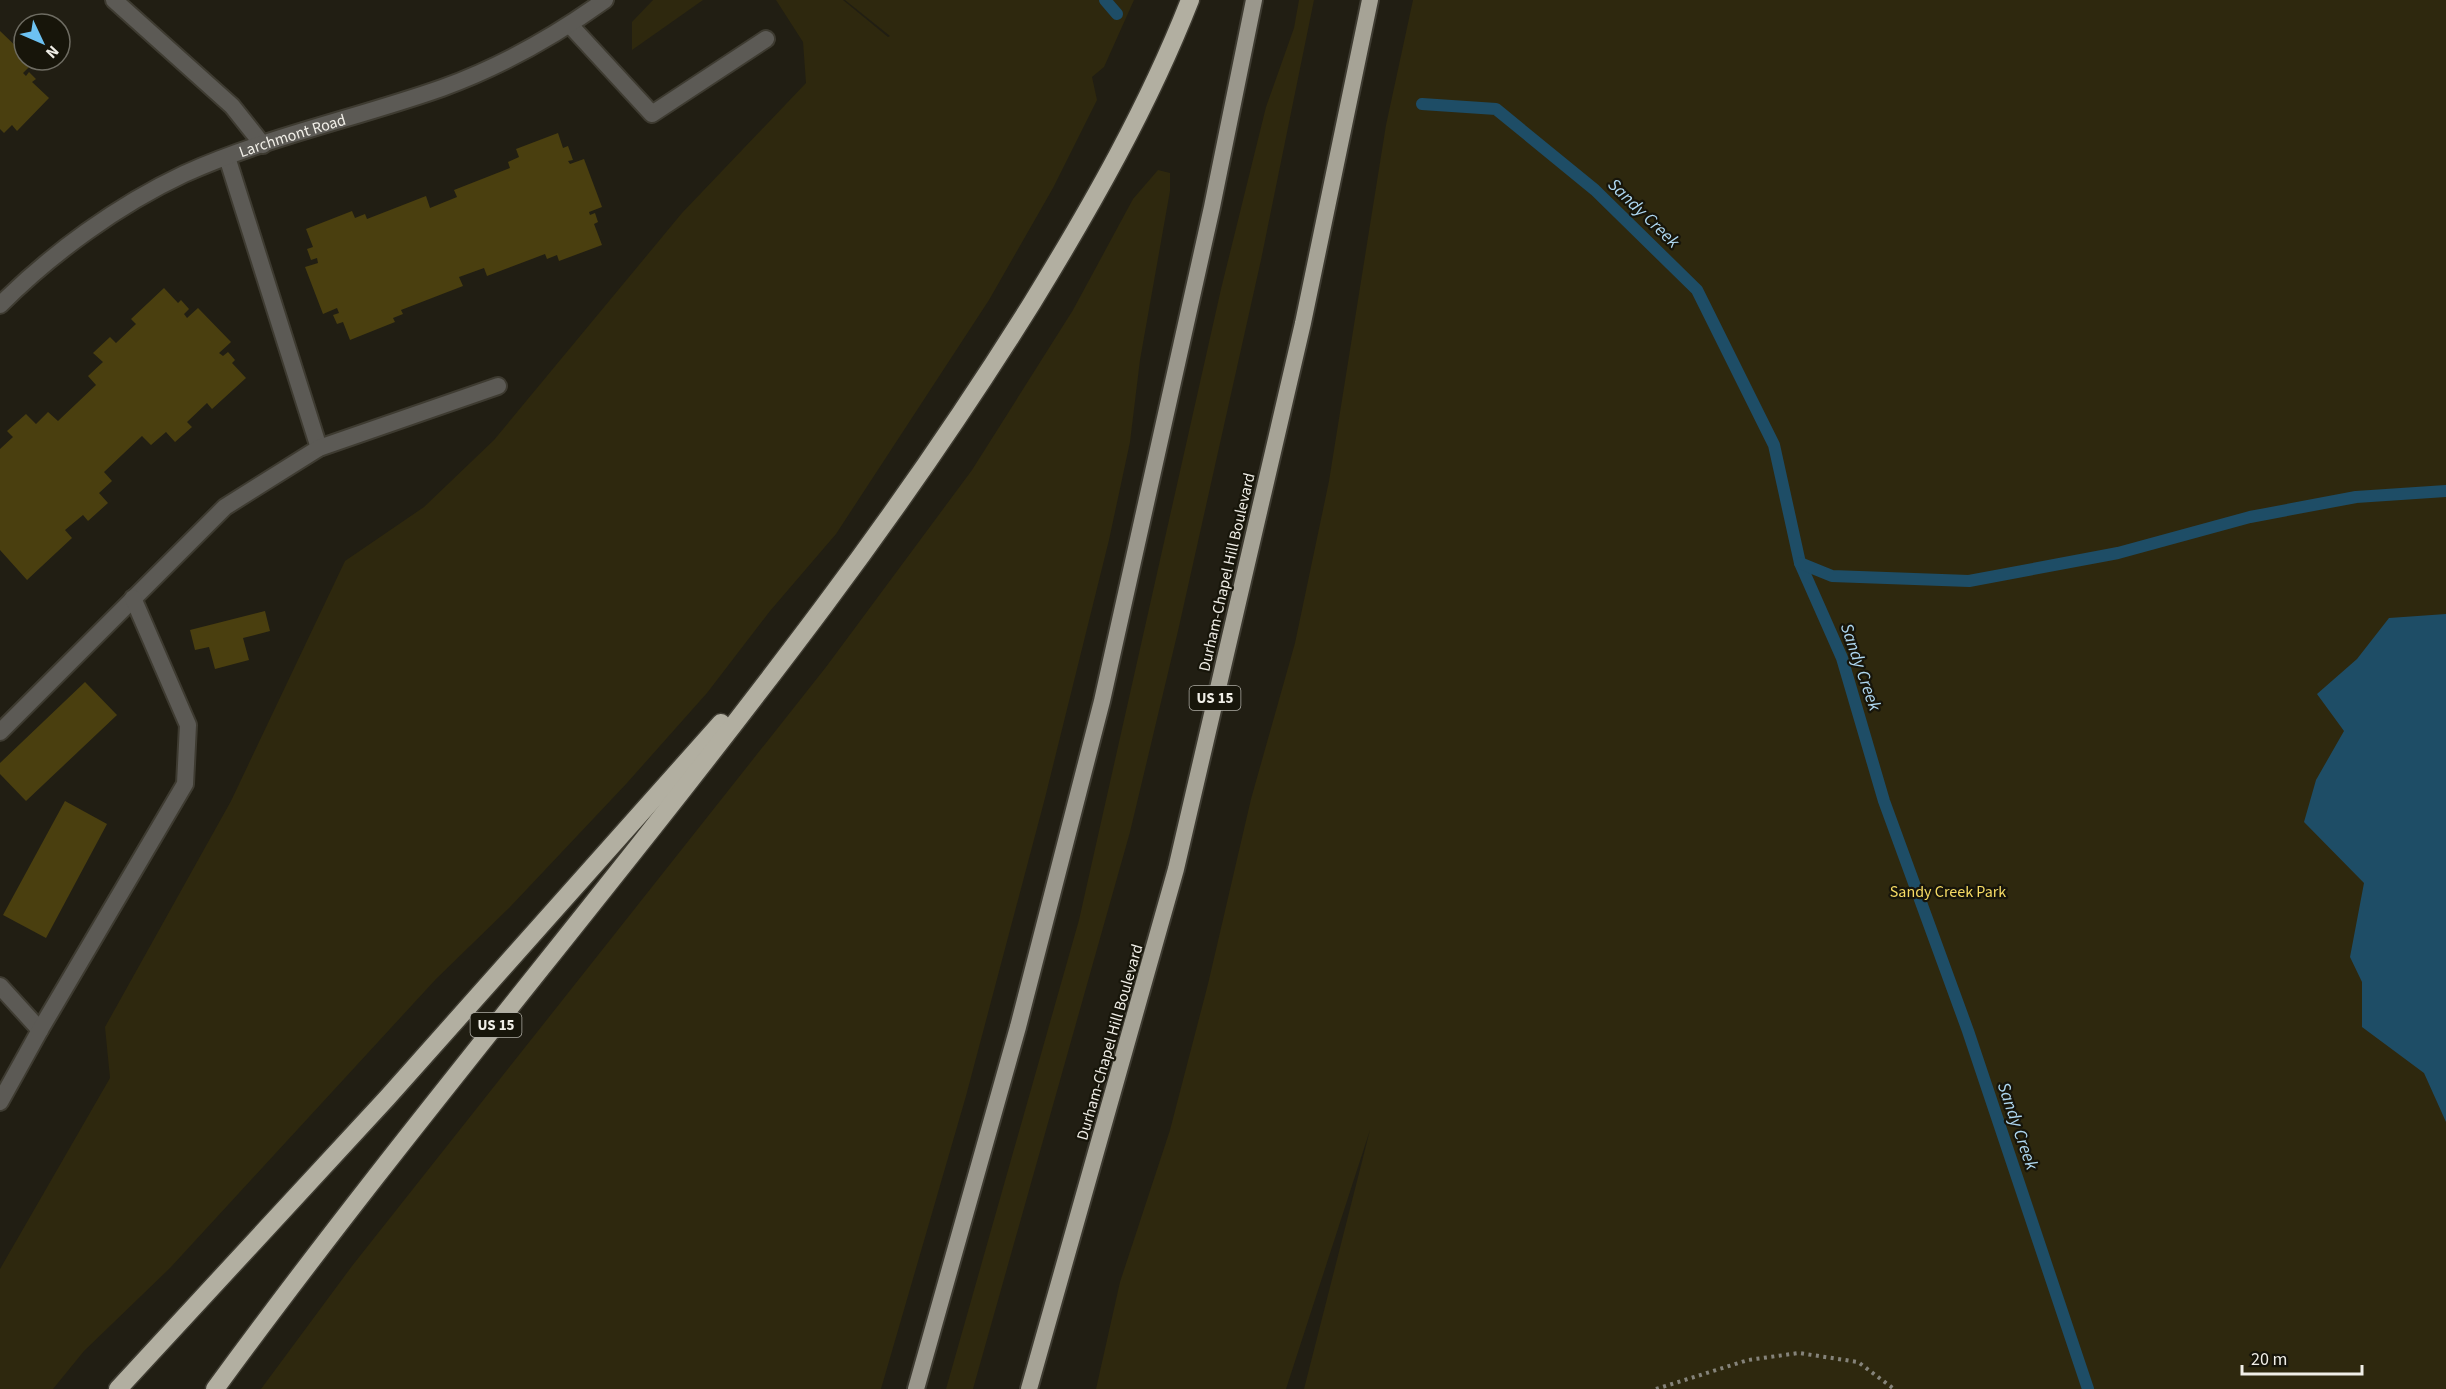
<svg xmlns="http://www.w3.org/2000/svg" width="2446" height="1389" viewBox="0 0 2446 1389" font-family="'Source Sans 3',sans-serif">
<rect width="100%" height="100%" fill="#211e13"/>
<g fill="#2e280e">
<polygon points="653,0 703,0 632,50 632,22"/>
<polygon points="776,0 843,0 888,37 890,36 845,0 1134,0 1104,67 1092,77 1097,100 1053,188 989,300 836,534 770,611 707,693 627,783 510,907 436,979 170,1268 84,1351 53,1389 0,1389 0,1269 110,1078 105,1027 231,801 345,561 424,507 494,440 682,213 806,83 803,42"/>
<polygon points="1299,0 1314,0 1261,260 1178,631 1130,832 973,1389 946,1389 1079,920 1221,289 1266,107 1294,28"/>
<polygon points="1413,0 2446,0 2446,1389 1304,1389 1370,1130 1286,1389 1096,1389 1120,1282 1170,1130 1208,984 1251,799 1295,643 1329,481 1386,125"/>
<polygon points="1158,170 1170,173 1170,191 1140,360 1130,442 1109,540 1045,798 966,1096 881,1389 261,1389 352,1266 826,667 972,470 1073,310 1133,199"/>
</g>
<polygon fill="#1e4d66" points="2446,614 2446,1122 2424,1073 2362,1027 2362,982 2350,957 2364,883 2304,822 2316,780 2344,731 2317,694 2357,659 2389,618"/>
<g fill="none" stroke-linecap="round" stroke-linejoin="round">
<g stroke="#1e4d66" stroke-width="12">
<polyline points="1105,0 1117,14"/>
<polyline points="1422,104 1496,109 1595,190 1697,290 1774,445 1800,563 1842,658 1884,801 1968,1031 2088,1389"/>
<polyline points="1800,563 1832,576 1969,581 2118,553 2250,517 2356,497 2446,491"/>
</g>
</g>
<g fill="#4a3f0f">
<polygon points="0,31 24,54 24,60 30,60 33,63 23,73 26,76 29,72 36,79 32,82 49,98 17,131 12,125 4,133 0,129"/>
<polygon points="558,133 563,148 568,146 573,160 568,161 570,164 584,159 602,207 589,212 590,215 595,213 598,222 594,224 602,245 559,261 557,255 547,259 545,254 487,276 484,268 459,277 463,286 401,310 403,314 393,318 395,322 350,340 343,322 337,324 333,315 339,313 337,308 323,314 305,267 318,263 317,258 311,260 307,249 313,247 306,229 352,211 355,218 365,214 367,219 426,196 430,208 457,197 454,190 510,168 508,162 519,157 516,149"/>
<polygon points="164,288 178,303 181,300 189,309 184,314 187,318 198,308 231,342 219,353 223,356 228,352 235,360 232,363 246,378 212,409 207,403 187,422 192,427 175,442 166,432 151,445 142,436 104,472 112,481 99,493 108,503 88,521 83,515 65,530 72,538 27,580 0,550 0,449 13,437 7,431 26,414 36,424 48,412 58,421 96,385 88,376 103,362 93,353 110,337 116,343 136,324 131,319"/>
<polygon points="265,611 270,631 243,638 249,660 215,669 209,647 195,650 190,630"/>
<polygon points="85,682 117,715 26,801 0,774 0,763"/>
<polygon points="65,801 107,824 46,938 3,915"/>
</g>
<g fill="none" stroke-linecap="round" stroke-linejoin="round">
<g stroke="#3e3b31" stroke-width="20">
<g id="service">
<polyline points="114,0 232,106 263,145"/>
<polyline points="570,25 652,114 766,39"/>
<polyline points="227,157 319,448"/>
<polyline points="0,732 225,507 319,448 498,386"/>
<polyline points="0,986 40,1030"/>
<polyline points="0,1102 40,1030 185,784 188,725 133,598"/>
</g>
</g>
<g stroke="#3e3b31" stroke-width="20">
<g id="minor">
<path id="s1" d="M0,305c52,-52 118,-100 184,-131 82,-37 173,-56 258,-86 58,-21 113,-52 163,-88"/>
</g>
</g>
<g stroke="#3e3b31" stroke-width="20">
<polyline id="primary" points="916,1389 1018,1027 1102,701 1212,207 1254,0"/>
</g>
<g stroke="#3e3b31" stroke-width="20">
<polyline id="trunk" points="1029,1389 1176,869 1303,323 1370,0"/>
</g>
<g stroke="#3e3b31" stroke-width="21">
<g id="motorway">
<polyline points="118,1389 387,1098 721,723"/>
<path d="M215,1389c195,-267 411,-518 609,-783 74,-99 143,-199 208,-303 60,-98 116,-196 158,-303"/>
</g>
</g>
<polyline stroke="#85837a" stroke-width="4" stroke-dasharray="3 4.5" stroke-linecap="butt" points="1656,1389 1748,1360 1799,1353 1858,1362 1894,1389"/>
<use href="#service" stroke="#5c5a55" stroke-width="16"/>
<use href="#minor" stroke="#5c5a55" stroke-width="16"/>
<use href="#primary" stroke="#9a978c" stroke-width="16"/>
<use href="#trunk" stroke="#a6a396" stroke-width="16"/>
<use href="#motorway" stroke="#b2afa1" stroke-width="18"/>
</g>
<g text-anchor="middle" stroke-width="4.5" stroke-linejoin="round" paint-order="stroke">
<g fill="#17150a" stroke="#afada5" stroke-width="1.5">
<rect x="1189.5" y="686" width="51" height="24" rx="4.5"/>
<rect x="470.5" y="1013" width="51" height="24" rx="4.5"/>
</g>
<g font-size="15" font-weight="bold" fill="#f0eee7">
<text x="1215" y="703">US 15</text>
<text x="496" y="1030">US 15</text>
</g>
<g font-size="16" fill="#f0eee7" stroke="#17150a">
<text dy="6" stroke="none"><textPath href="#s1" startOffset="342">Larchmont Road</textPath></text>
<text transform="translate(1226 572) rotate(-77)" y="6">Durham-Chapel Hill Boulevard</text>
<text transform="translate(1109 1042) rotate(-74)" y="6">Durham-Chapel Hill Boulevard</text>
</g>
<g font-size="16" fill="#f6db64" stroke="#17150a">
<text x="1948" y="897">Sandy Creek Park</text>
</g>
<g font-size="18" font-style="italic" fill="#aed7f0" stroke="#17150a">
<text transform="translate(1644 213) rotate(44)" y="6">Sandy Creek</text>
<text transform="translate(1861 667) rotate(71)" y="6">Sandy Creek</text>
<text transform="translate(2018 1126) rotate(71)" y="6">Sandy Creek</text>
</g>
</g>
<g transform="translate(42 42) rotate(134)"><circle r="28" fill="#17150a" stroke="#6e6c62" stroke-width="1.5"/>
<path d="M0-4.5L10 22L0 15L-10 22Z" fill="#6dc2f3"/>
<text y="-9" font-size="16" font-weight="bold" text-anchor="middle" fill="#f0eee7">N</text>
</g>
<path d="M2242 1365v9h120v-9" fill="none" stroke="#f0eee7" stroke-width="3"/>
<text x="2251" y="1365" font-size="18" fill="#f0eee7" stroke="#17150a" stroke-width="4.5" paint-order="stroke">20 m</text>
</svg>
